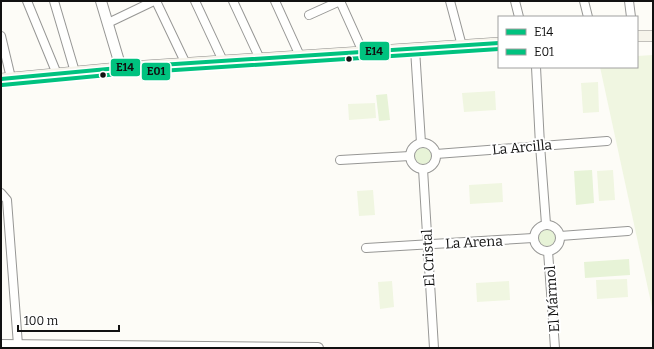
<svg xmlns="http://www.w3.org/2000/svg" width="654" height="349" viewBox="0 0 654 349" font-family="Bitter,serif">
<rect width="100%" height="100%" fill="#fdfcf7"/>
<g fill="#e7f3d7">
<polygon points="387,94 390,120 379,121 376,95"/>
<circle cx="423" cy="156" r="10"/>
<polygon points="592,170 594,203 576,205 574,171"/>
<circle cx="547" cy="238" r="11"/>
<polygon points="629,259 630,275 585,278 584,262"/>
</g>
<g fill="#f0f6e1">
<polygon points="653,55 653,312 600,67 637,67 637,56"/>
<polygon points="598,82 599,112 583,113 581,83"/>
<polygon points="495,91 496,110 464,112 462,93"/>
<polygon points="375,103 376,118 349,120 348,104"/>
<polygon points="613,170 615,200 599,201 597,171"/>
<polygon points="502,183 503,202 470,204 469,185"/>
<polygon points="373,190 375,215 359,216 357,191"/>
<polygon points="627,279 628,297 597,299 596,280"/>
<polygon points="392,281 394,307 380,309 378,282"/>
<polygon points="509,281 510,300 477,302 476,283"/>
</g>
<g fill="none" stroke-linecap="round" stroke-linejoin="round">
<g stroke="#979795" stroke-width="10">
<g id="minor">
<polyline points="27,1 57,74"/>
<polyline points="54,1 75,72"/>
<polyline points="156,1 186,64"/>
<polyline points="195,1 223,61"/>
<polyline points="233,1 260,59"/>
<polyline points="275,1 300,56"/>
<polyline points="340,1 363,52"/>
<polyline points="450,1 462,46"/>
<polyline points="515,1 519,17"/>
<polyline points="584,1 588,17"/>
<polyline points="629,1 631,17"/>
<polyline points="309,15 340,1"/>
<polyline points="108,23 154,1"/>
<polyline points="1,36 11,78"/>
<polyline points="415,49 421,143"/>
<polyline points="536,67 540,145 546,224"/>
<circle cx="423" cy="156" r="13"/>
<polyline points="436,154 607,141"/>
<polyline points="340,160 410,156"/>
<polyline points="423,169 434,348"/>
<polyline points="1,193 7,200 18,345"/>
<circle cx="547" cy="238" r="13"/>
<polyline points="560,236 628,231"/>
<polyline points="366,248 533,238"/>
<polyline points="548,251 555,348"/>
</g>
</g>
<g stroke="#979795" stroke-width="12">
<g id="tertiary">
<polyline points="101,1 121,68"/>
<polyline points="1,345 318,348"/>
</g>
</g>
<g stroke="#8e8d8b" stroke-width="12">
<g id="secondary">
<polyline points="637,36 653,36"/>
<polyline points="1,79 129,67 499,43"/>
</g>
</g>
<use href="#minor" stroke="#fffffe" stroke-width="8"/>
<use href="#tertiary" stroke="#fffffe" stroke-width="10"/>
<use href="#secondary" stroke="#f6f4eb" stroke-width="11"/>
<g stroke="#fff" stroke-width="7">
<polyline id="bus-1" points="1,79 129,67 499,43"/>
</g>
<g stroke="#fff" stroke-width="7">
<polyline id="bus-2" points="2,85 129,73 499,49"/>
</g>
<use href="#bus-1" stroke="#00c27f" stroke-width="4"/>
<use href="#bus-2" stroke="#00c27f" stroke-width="4"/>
</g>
<g fill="#111" stroke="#fff" stroke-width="1.5">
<circle cx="349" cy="59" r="3.5"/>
<circle cx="103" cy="75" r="3.5"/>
</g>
<g text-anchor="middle" stroke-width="4" stroke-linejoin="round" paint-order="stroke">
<g font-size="14" fill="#111" stroke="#fff">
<text transform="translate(522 147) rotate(-5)" y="5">La Arcilla</text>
<text transform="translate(474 242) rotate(-3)" y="5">La Arena</text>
<text transform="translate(428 258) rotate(-93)" y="5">El Cristal</text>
<text transform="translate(552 299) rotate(-94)" y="5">El Mármol</text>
</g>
</g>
<g stroke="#fff" stroke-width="1.5">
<rect x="359" y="41" width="31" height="20" rx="4" fill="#00c27f"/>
<rect x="110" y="58" width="31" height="19" rx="4" fill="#00c27f"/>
<rect x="141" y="62" width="30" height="19" rx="4" fill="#00c27f"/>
</g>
<g font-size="11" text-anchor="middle" font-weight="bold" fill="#111">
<text x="374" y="55">E14</text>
<text x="125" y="71">E14</text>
<text x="156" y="75">E01</text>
</g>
<rect width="654" height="349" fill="none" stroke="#111111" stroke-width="4"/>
<rect x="498" y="16" width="140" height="52" fill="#ffffff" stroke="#a0a0a0"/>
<rect x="506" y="29" width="20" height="6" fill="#00c27f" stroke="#a0a0a0"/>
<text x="534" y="36" font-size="12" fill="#111111">E14</text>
<rect x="506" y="49" width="20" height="6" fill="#00c27f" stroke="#a0a0a0"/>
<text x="534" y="56" font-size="12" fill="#111111">E01</text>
<path d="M18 325v6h101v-6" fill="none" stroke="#111111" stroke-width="2"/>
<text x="24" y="325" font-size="12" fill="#111111" stroke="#ffffff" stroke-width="3" paint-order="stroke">100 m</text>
</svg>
